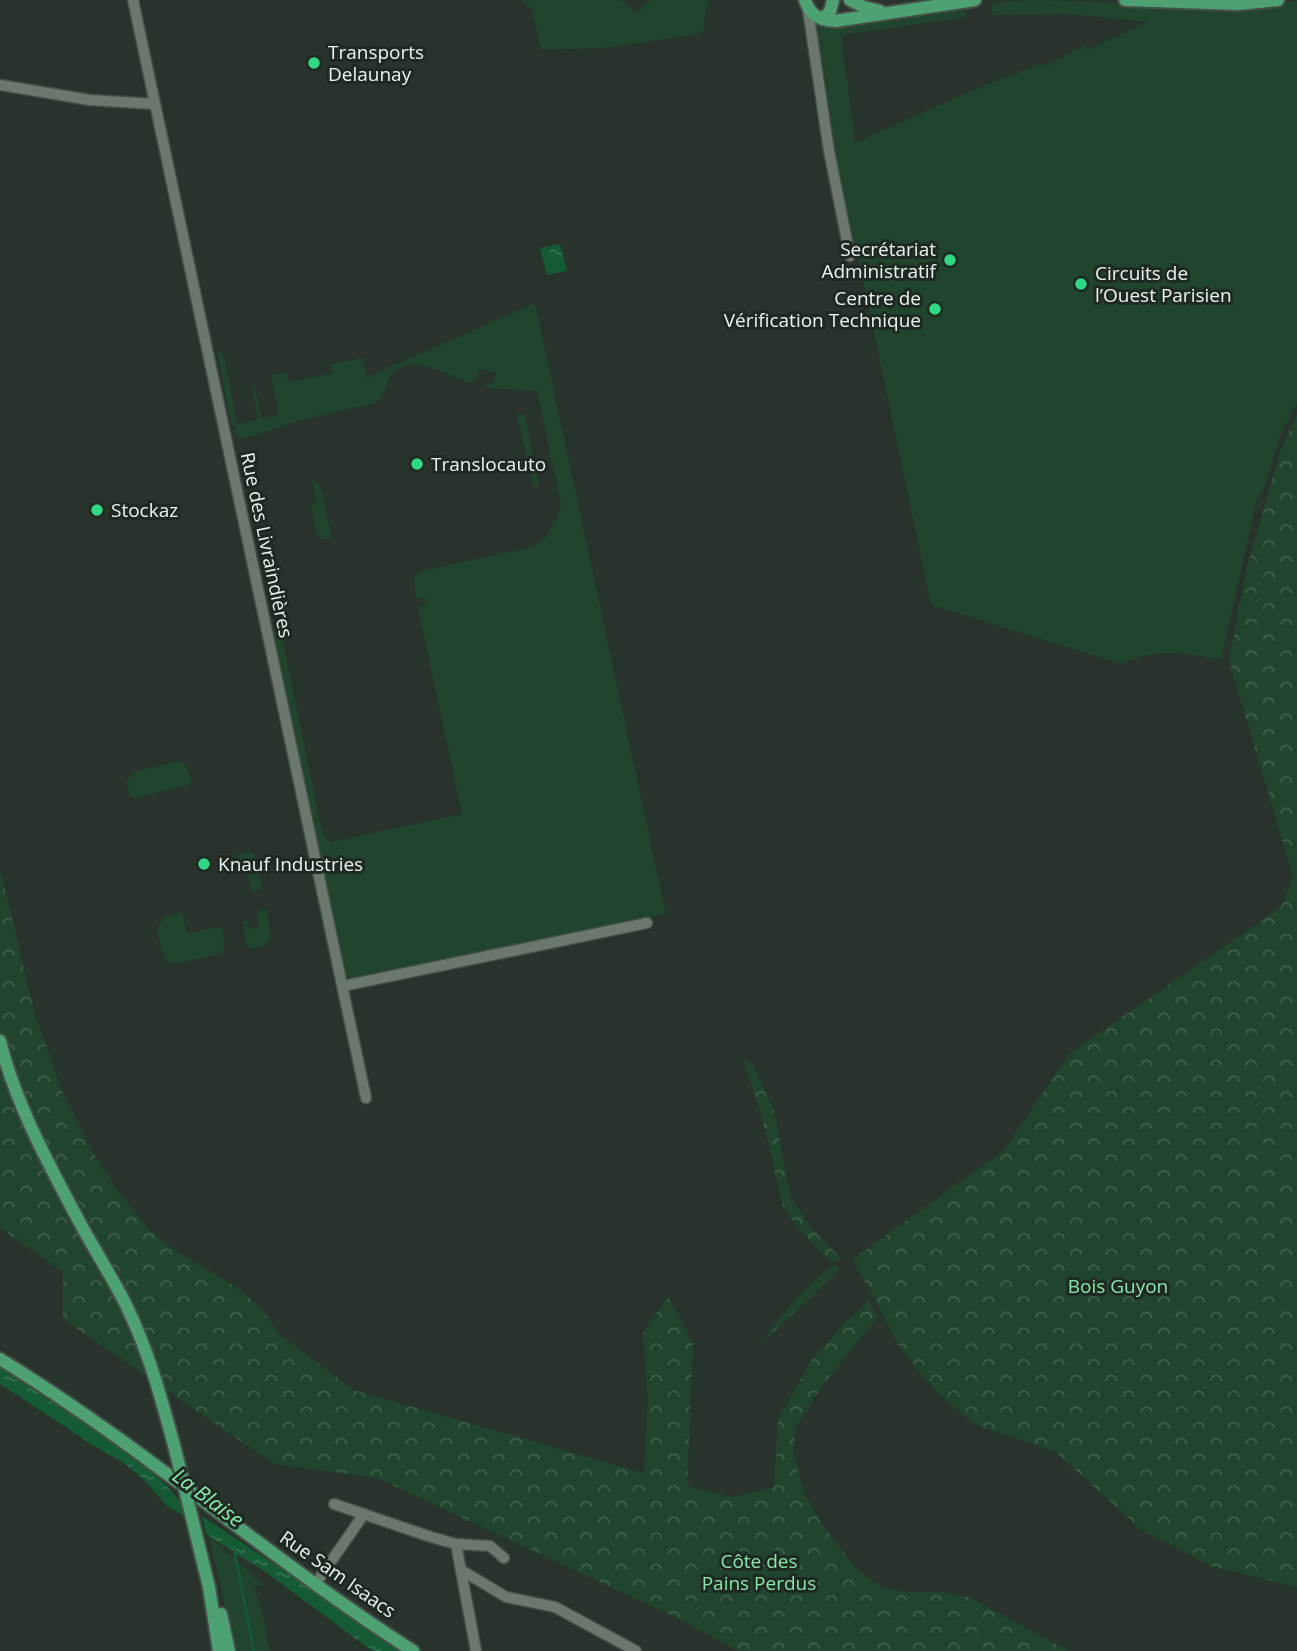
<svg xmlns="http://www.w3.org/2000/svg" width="1297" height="1651" viewBox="0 0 1297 1651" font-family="'Open Sans',sans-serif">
<defs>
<pattern id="forest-crowns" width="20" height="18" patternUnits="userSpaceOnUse" patternTransform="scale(1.75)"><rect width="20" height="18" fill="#21442e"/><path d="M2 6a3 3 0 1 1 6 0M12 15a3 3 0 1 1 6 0" fill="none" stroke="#41604d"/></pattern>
<pattern id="water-ripples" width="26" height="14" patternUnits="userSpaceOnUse" patternTransform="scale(1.75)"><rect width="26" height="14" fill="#145b35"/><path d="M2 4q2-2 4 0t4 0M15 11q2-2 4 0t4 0" fill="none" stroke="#367353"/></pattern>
</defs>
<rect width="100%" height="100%" fill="#27332b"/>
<g fill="#21442e">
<polygon points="521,0 620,0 638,13 649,0 710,0 705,11 704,31 699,34 605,48 541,50 532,10"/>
<path d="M1023,0c91,0 183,12 274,1v402l-16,31 -17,55 -7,10 -36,161c-38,-8 -63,-12 -100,4l-190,-59 -74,-354 -6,-9 -16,-83v-13l-12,-84 -8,-27 4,-7 8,-4 146,-18v3l-7,1 1,7 -126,18 14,108 113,-51 74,-29 2,4 41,-22 3,4 61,-27 -83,-8 -73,1 -2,-12z"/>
<path d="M535,303l131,611 -316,65 -5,-5 -72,-343 7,-4 42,204 8,11 132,-28 -44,-206 7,-4 -1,-6h-8l-2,-21 6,-6 108,-23 11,-5 10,-10 9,-18 3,-12 -24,-112 -51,-3 1,-5 6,1 3,-11 -16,-4 -5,11 -5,3c-21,-7 -61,-32 -78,-9 -7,10 -6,22 -16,29l-75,17 -48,16 -14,3 -6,-8 3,-2 -1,-4 -3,1 -15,-74 3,-1 4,4 13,69 21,-5 -6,-33 2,-1 8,34 17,-4 -8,-40 15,-3 3,10 43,-9 -1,-9 32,-6 4,19z"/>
<polygon points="522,414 525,417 539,482 538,486 533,487 517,415"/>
<polygon points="312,480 320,485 331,534 329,539 321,539 317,534 311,504 317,502"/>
<polygon points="179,761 187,766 192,784 136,798 130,797 126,782 136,771"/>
<polygon points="250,852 254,854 261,884 260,890 252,892 247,872 238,874 234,855"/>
<polygon points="267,909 271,938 265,945 251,949 247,945 242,922 247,921 249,929 259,927 256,911"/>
<polygon points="182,912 187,933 222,926 225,947 220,954 176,964 165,960 157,933 159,923 165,917"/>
<polygon points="209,1536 265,1586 254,1585 264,1620 270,1651 235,1651"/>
</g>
<g fill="url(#forest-crowns)">
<polygon points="1297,414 1297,1586 1292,1586 1211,1566 1140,1529 1056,1452 976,1425 936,1392 900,1348 853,1259 1004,1150 1069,1054 1281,907 1293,876 1229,661 1246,571 1280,451"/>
<polygon points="0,869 35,1014 63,1093 91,1149 118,1191 149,1230 170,1247 238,1288 263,1310 278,1333 354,1390 644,1473 648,1402 643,1333 668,1296 693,1344 687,1486 732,1497 774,1487 778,1419 811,1361 846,1321 863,1307 867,1299 878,1317 822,1386 796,1427 793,1451 804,1493 824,1527 856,1568 872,1581 886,1589 908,1592 941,1592 969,1597 1069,1651 738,1651 681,1620 377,1478 274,1464 63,1319 63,1272 0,1228"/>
<polygon points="747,1059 753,1066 774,1110 790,1196 810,1227 840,1257 839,1261 830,1260 822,1253 800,1230 783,1207 762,1117 743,1060"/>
<path d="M833,1266h5l1,3 -10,11 -65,61c4,-14 55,-69 69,-75z"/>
</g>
<g fill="url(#water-ripples)">
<polygon points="560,244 567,271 547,275 540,248"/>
<path d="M0,1368c44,29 176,103 188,150l-21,-12 -22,-25 -21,-18 -37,-21 -10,-8 -3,1 -1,-3 -73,-48z"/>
<polygon points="202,1516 404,1651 374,1651 367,1647 264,1571 206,1534"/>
</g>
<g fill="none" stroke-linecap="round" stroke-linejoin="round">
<polyline stroke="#145b35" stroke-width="2.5" points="234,1549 254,1651"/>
<g stroke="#454f48" stroke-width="13">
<g id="minor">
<polyline points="133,0 366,1098"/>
<polyline points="808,10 829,151 850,256"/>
<polyline points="0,85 90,100 155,104"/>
<polyline points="343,986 647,923"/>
<polyline points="334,1504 431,1537 456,1544 490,1546 504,1558"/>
<polyline points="456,1544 476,1651"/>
<polyline points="461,1570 506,1597 555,1607 636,1651"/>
<polyline points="316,1583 364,1514"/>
</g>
</g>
<g stroke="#454f48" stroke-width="16">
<g id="major">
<path d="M805,0c5,15 14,20 30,21l140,-21"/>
<polyline points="850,0 864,7 880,11"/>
<polyline points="1125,0 1238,4 1278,0"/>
<polyline points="822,19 830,12 833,0"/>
<path d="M0,1041c16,64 49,124 80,182 15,28 33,55 47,84 22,45 35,94 48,142"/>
<path d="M0,1359c144,88 271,201 413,292"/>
<polyline points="209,1587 219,1651"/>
<polyline points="221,1614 229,1651"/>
</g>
</g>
<use href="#minor" stroke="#6a786e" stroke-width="10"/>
<use href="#major" stroke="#4da173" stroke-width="12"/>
<g stroke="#454f48" stroke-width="16" stroke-linecap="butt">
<polyline id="major-bridge" points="175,1449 209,1587"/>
</g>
<use href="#major-bridge" stroke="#4da173" stroke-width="12"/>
</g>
<g fill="#30d883" stroke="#1e2921" stroke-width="2.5">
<circle cx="314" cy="63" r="7"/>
<circle cx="950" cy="260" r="7"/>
<circle cx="1081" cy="284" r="7"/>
<circle cx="935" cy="309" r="7"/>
<circle cx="417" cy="464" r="7"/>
<circle cx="97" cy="510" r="7"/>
<circle cx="204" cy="864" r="7"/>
</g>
<g text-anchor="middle" stroke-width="6" stroke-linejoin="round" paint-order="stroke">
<g font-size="19" fill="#ecf4ee" stroke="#1e2921" text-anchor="start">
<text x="328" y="59">Transports<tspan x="328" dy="22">Delaunay</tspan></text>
<text x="936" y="256" text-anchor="end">Secrétariat<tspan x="936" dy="22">Administratif</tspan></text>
<text x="1095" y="280">Circuits de<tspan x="1095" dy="22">l’Ouest Parisien</tspan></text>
<text x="921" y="305" text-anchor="end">Centre de<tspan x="921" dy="22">Vérification Technique</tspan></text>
<text x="431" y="471">Translocauto</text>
<text x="111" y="517">Stockaz</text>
<text x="218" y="871">Knauf Industries</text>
</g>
<g font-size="19" fill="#ecf4ee" stroke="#1e2921">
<text transform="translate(267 545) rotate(78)" y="7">Rue des Livraindières</text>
<text transform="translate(338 1574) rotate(35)" y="7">Rue Sam Isaacs</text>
</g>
<g font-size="19" fill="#88e6ab" stroke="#1e2921">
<text x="1118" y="1293">Bois Guyon</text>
<text x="759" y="1568">Côte des<tspan x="759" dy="22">Pains Perdus</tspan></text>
</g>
<g font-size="21" font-style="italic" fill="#8ceaae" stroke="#1e2921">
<text transform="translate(208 1498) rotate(37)" y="7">La Blaise</text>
</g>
</g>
</svg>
